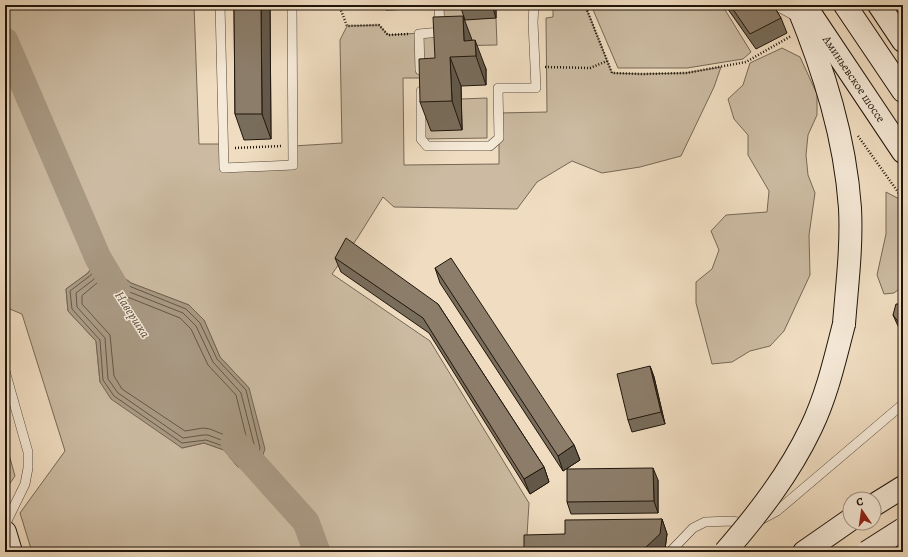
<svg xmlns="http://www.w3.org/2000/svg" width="908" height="557" viewBox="0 0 908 557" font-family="Alegreya,serif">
<rect width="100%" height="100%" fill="#f0ddc1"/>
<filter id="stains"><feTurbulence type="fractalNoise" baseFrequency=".005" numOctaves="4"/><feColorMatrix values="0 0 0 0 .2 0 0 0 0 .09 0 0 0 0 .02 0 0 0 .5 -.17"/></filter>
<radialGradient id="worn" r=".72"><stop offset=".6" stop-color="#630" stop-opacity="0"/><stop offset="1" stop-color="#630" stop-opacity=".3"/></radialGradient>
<g fill="#ccbba2" stroke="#766856" fill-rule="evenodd">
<path d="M5,5h189l5,139h25v24l69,-3v-19l49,-3 -2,-103 7,-14 32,-1 9,10 51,-3v-27h25l1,14 31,-1 1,27 -53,1 18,84 -1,-31 26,-1v40l-66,1 -1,-61h-17l1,87 95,-1v-51l48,-1 -1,-94 7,-1v-12h32l27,68 30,1 44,-1 35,-6 -7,20 -33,69 -41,11 -38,6 -30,-12 -35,21 -20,27 -123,-2 -11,-10 -25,40 -26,37 98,67 99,162 -3,49h-494l-12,-39 45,-62 -43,-137 -17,-7zM98,258l33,25 58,22 15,15 16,37 29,31 -11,79 -14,-17 -20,-7 -22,5 -82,-66 -4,-41 -28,-30 -2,-22 22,-16z"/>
<polygon points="591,5 722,5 751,52 743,59 687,68 618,68"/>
<polygon points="782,48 800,57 817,94 817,115 808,135 806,155 808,175 815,193 809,235 810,275 784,331 770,346 750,351 732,362 712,364 696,303 696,282 712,269 719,250 711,231 726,215 767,212 769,191 748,155 748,135 734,119 728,99 743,85 750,63"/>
<polygon points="886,192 903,201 903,286 894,293 884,294 877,275 886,234"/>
<polygon points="5,440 15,476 6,489 5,486"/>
</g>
<polygon fill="#a99983" stroke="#726453" points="98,258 131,283 189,305 204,320 220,357 249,388 265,449 258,469 238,467 224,450 204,443 182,448 111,399 100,382 96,341 68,311 66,289 88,273"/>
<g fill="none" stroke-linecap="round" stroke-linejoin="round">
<g stroke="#645747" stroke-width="1">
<polygon points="98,265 101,265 129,286 186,309 200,323 217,359 246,390 260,448 255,464 240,463 226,447 206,440 182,443 114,396 103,380 100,340 72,309 70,291 91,275"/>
<polygon points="99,272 102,272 127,291 183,313 196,326 213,362 241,393 255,448 252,459 242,458 229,443 208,435 203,435 183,438 118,393 108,379 105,338 77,307 76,293 93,280"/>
<polygon points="101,280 125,296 180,318 191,329 208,365 236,395 249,448 248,452 245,452 232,438 210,429 203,428 185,431 122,389 114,376 110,335 82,304 82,296"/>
</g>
<g stroke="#a99983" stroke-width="27">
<polyline points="5,41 98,258 117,290"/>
<polyline points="234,442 306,522 317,552"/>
</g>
<g stroke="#534738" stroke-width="10">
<g id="lane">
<polyline points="220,5 224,168 293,165 292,5"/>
<polyline points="775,5 799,18"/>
<polyline points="420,70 419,34 440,32 439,5"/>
<polyline points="421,91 421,139 427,146 490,146 499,138 498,88 536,88 533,22 534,5"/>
<polyline points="5,371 28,452 28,468 25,484 5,525"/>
<polyline points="760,520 777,511 903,404"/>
<polyline points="670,552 693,528 705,522 731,521 744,523 747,523"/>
</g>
</g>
<g stroke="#1f150b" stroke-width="24">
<g id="secondary">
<path d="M797,5c27,66 48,132 53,203 2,39 -3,77 -6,116"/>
<polyline points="845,5 903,91"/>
<polyline points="879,5 903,41"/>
<polyline points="810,13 903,152"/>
<polyline points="874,505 903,487"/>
<polyline points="5,532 11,552"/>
<polyline points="804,552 850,520"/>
</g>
</g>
<g stroke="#1f150b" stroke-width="2.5" stroke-dasharray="1 2" stroke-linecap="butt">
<polyline points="339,5 347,26 379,25 388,35 408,34"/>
<polyline points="585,5 612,73 642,74 686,73 746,62 791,36"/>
<polyline points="545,67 590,68 607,61"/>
<polyline points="858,136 903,199"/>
<polyline points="235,148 282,146"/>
</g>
<use href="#lane" stroke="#f5e9d7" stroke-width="9"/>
<use href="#secondary" stroke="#f5e9d7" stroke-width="22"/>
<g stroke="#1f150b" stroke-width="24" stroke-linecap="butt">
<g id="secondary-bridge">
<path d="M725,552c33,-38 64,-78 86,-124 16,-33 24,-69 33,-104"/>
<polyline points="867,552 903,529"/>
</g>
</g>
<use href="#secondary-bridge" stroke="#f5e9d7" stroke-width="22"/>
</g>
<g fill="#786c5b" stroke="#1f150b">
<polygon points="234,5 270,5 271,139 244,140 235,114"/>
<polygon points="384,5 415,5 415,9 386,10"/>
<polygon points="460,5 496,5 496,18 465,20"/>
<polygon points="725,5 773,5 781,18 787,33 756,49"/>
<polygon points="472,40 486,69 486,85 461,86 462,130 431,131 420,102 435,58"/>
<polygon points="335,258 438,304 544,467 549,482 530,494 429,333 341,272"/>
<polygon points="435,268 574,445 580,460 563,471 440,283"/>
<polygon points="903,304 903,334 898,326 893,315"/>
<polygon points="650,366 654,377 665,424 632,432 628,420"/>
<polygon points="658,480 658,513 571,514 567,502"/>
<polygon points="662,519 667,534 665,549 662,552 525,552 524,550 565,534"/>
</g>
<g fill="#62584a" stroke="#1f150b">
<polygon points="261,5 270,5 271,139 262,114"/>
<polygon points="492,5 496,5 496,18"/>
<polygon points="463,16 474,45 464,41"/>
<polygon points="475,40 486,69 486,85 476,56"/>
<polygon points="450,57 461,86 462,130 452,101"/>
<polygon points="650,366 654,377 665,424 661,412"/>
<polygon points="574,445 580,460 563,471 558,456"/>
<polygon points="544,467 549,482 530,494 524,479"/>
<polygon points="653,468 658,480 658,513 654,501"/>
<polygon points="662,519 667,534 665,549 662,552 647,552 645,548"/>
</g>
<g fill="#8c7d6a" stroke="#1f150b">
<polygon points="234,5 261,5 262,114 235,114"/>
<polygon points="730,5 773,5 781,18 750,34"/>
<polygon points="463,16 464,41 475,40 476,56 450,57 452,101 420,102 419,59 435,58 433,17"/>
<polygon points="346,238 438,304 544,467 524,479 423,318 335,258"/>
<polygon points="451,258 574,445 558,456 435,268"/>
<polygon points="896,304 903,304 903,328 893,315"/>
<polygon points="650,366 661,412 628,420 617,374"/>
<polygon points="653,468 654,501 567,502 567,469"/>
<polygon points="662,519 660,534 645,548 524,550 524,535 565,534 565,520"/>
</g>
<g text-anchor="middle" stroke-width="3" stroke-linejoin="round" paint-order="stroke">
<g font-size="12" fill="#1f150b" stroke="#f5e9d7">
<text transform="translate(854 79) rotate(56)" y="4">Аминьевское шоссе</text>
</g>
<g font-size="13" font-style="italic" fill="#5d5041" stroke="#f5e9d7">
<text transform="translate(133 314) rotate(57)" y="5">Навершка</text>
</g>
</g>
<rect width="908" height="557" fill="none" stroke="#f0ddc1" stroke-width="20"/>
<rect x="6" y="6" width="896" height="545" fill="none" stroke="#1f150b" stroke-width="2"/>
<rect x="10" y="10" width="888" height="537" fill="none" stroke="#1f150b"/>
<g transform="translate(862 511) rotate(347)"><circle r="19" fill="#f5e9d7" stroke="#9f9485"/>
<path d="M0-3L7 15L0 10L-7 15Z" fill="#8f2418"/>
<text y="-6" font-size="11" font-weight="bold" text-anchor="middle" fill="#1f150b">С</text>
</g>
<rect width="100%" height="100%" filter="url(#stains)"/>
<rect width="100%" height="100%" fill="url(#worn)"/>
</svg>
